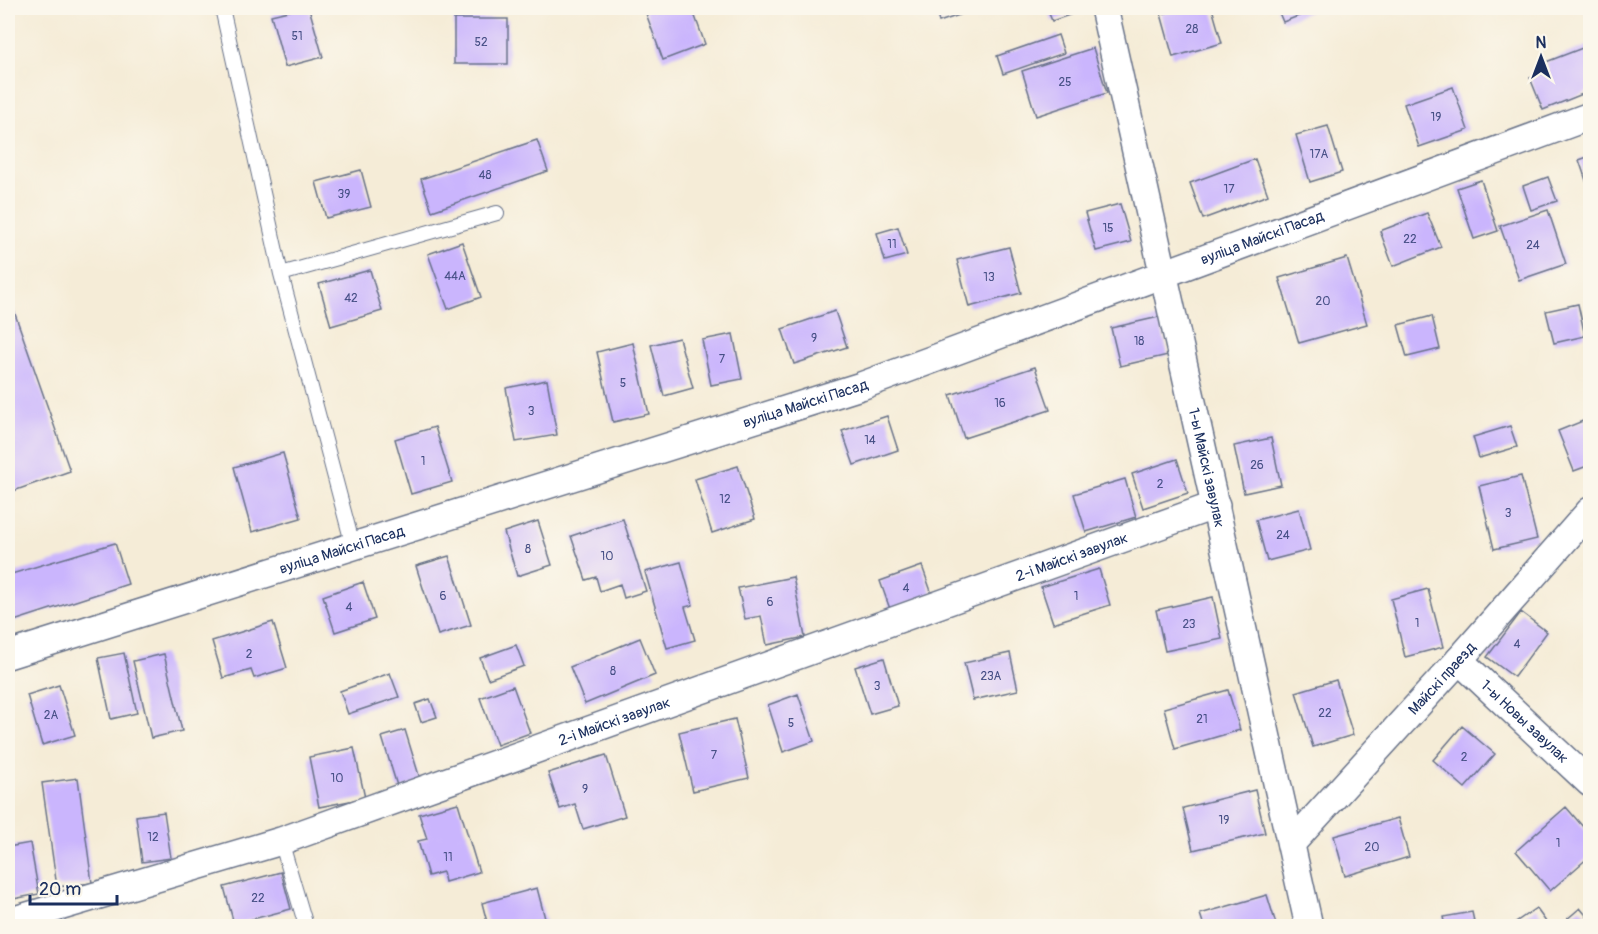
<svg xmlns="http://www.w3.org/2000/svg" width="1598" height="934" font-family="Pangolin,sans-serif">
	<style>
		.building { fill: #cab5fd }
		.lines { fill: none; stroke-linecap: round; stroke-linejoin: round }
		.service-casing { stroke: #677188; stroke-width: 16 }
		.minor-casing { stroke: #677188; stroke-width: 30 }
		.service { stroke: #fff; stroke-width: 14 }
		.minor { stroke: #fff; stroke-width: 27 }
		.labels { text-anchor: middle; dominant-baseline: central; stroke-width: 5; stroke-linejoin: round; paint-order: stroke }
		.number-label { font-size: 12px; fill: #475086 }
		.street-label { font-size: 15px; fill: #1b2f5e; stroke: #fbf7ec }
	</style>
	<rect width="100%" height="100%" fill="#fbf7ec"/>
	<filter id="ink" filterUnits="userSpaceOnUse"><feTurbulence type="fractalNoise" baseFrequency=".0167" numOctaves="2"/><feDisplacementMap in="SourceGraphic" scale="12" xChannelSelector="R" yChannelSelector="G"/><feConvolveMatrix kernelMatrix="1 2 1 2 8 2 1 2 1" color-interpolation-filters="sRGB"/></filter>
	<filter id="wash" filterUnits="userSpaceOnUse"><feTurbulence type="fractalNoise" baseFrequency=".008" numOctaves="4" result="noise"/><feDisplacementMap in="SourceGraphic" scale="24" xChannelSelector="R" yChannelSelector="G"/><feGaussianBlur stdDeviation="1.35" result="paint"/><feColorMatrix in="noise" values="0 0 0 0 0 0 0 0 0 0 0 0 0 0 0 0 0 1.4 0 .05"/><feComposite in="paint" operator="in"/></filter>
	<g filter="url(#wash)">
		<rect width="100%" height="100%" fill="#f5ecd7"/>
		<g id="blocks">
			<path class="building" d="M301,8H309L323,57L285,67L271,15Z
				M644,8H692L705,44L663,60Z
				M935,8H967L968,12L939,22Z
				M1047,8H1089L1052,21Z
				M1185,8H1212L1222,43L1173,57L1161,14Z
				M1277,8H1319L1283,22Z
				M454,19H508V64H454Z
				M1058,35L1064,53L1003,74L997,56Z
				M1590,45V91L1543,110L1530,78L1549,71L1546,62Z
				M1093,48L1107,93L1036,116L1022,71Z
				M1453,87L1468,130L1419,147L1404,104Z
				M1328,126L1342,172L1310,182L1296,135Z
				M537,140L548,171L432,211L421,179Z
				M1590,156V192L1579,160Z
				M1255,159L1268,195L1203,219L1190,183Z
				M361,170L371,207L326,218L316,182Z
				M1548,177L1557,201L1531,210L1523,186Z
				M1481,180L1498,231L1474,239L1457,188Z
				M1120,204L1131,242L1096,251L1085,213Z
				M1548,210L1566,264L1519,280L1500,226Z
				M1427,213L1441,247L1393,266L1380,231Z
				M898,227L907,255L885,261L877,233Z
				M462,242L481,297L448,309L428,254Z
				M1009,247L1021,293L969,307L957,260Z
				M1347,258L1367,324L1299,343L1279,278Z
				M370,270L382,311L331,326L319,284Z
				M8,294L70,471L8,493Z
				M1578,304L1585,336L1554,343L1546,311Z
				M835,311L847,347L794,364L782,329Z
				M1432,316L1440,349L1407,357L1398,325Z
				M1159,317L1168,355L1120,366L1111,328Z
				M733,334L742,379L711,385L702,340Z
				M679,338L693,388L664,396L651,345Z
				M633,343L649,414L613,422L597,352Z
				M1035,367L1050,410L964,438L950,395Z
				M547,380L557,435L516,442L506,388Z
				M887,416L898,450L854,465L842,431Z
				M1590,418V465L1574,471L1558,431Z
				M1510,426L1517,447L1479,458L1473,437Z
				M435,427L452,482L411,494L395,439Z
				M1271,438L1281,485L1244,493L1234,446Z
				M283,453L301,518L252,532L234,467Z
				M1177,459L1188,493L1143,508L1132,474Z
				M738,466L755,519L712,533L695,479Z
				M1521,476L1537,539L1494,549L1479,486Z
				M1125,479L1136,517L1086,532L1074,494Z
				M1299,509L1310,550L1267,561L1256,520Z
				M623,519L646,591L624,598L620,584L600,591L596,577L586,580L571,536Z
				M538,521L552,565L517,576L504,532Z
				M115,543L128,584L8,623V575Z
				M449,556L471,625L438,635L416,566Z
				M681,562L693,605L685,607L695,640L667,648L645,572Z
				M922,566L932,594L890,609L880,581Z
				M1099,569L1110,605L1053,623L1041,587Z
				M793,577L805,637L767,645L761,616L745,619L738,588Z
				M363,582L375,619L335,632L323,596Z
				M1428,589L1443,647L1405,657L1391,599Z
				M1213,597L1222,639L1165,651L1156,610Z
				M1521,612L1547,632L1514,677L1487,657Z
				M273,622L287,668L254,678L251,670L223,678L212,641Z
				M640,638L655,675L585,704L570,667Z
				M516,645L524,666L488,679L480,658Z
				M124,653L137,713L111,719L98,658Z
				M1010,653L1018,690L973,700L964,663Z
				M164,654L182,731L151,738L133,661Z
				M884,658L898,706L870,714L855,667Z
				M390,673L399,697L348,714L340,691Z
				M1336,680L1353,735L1313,747L1296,692Z
				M59,685L75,735L42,745L27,695Z
				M513,686L530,733L497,745L480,698Z
				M1228,690L1240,730L1175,749L1164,708Z
				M798,694L814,741L783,752L768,705Z
				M430,699L437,717L421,722L415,704Z
				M735,719L749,778L693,791L679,732Z
				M1462,726L1495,754L1465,788L1433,760Z
				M405,730L421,782L398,789L382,737Z
				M354,748L365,798L319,807L309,757Z
				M606,755L625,816L583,829L575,804L560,809L548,773Z
				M78,778L92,883L57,887L42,783Z
				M1255,790L1265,833L1193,850L1183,808Z
				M458,803L479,872L445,882L443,872L428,876L418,841L427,839L419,814Z
				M1566,807L1590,835V856L1550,891L1516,851Z
				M164,812L171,858L142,862L136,816Z
				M1398,818L1409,857L1345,876L1334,836Z
				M30,843L39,894L8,900V847Z
				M281,872L291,909L234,924L224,887Z
				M537,888L547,926H488L482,903Z
				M1267,895L1276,924L1268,926H1204L1200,914Z
				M1536,908L1549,926H1510Z
				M1580,908L1590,920V926H1559Z
				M1472,912L1475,926H1445L1443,917Z"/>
		</g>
	</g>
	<g filter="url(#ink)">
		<use href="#blocks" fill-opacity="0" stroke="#677188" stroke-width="1.5"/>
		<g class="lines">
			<defs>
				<path id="service" d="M222,8L281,274L353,546
					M281,274L497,213
					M281,841L306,926"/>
				<g id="minor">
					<path id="s1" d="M1104,8L1309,926"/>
					<path id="s2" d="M8,655L861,386L1590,116"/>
					<path id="s3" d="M1459,660L1590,783"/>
					<path id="s4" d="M1291,844L1459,660L1590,511"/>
					<path id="s5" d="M8,922L281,841L1216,505"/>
				</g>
			</defs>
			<use href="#service" class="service-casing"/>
			<use href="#minor" class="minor-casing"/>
			<use href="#service" class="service"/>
			<use href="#minor" class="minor"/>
		</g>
	</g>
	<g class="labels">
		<g class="number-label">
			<text x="1192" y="29">28</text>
			<text x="297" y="36">51</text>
			<text x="481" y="42">52</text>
			<text x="1065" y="82">25</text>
			<text x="1436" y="117">19</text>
			<text x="1319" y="154">17А</text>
			<text x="485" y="175">48</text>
			<text x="1229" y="189">17</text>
			<text x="344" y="194">39</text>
			<text x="1108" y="228">15</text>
			<text x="1410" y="239">22</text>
			<text x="892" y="244">11</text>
			<text x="1533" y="245">24</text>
			<text x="455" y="276">44А</text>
			<text x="989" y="277">13</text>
			<text x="351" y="298">42</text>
			<text x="1323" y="301">20</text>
			<text x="814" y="338">9</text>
			<text x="1139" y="341">18</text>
			<text x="722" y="359">7</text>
			<text x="623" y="383">5</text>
			<text x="1000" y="403">16</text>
			<text x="531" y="411">3</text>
			<text x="870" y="440">14</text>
			<text x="423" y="461">1</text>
			<text x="1257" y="465">26</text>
			<text x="1160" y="484">2</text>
			<text x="725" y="499">12</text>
			<text x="1508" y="513">3</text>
			<text x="1283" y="535">24</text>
			<text x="528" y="549">8</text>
			<text x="607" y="556">10</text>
			<text x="906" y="588">4</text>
			<text x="443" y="596">6</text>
			<text x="1076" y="596">1</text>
			<text x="770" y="602">6</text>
			<text x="349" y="607">4</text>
			<text x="1417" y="623">1</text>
			<text x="1189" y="624">23</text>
			<text x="1517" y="644">4</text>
			<text x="249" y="654">2</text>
			<text x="613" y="671">8</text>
			<text x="991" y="676">23А</text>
			<text x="877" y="686">3</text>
			<text x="1325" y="713">22</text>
			<text x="51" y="715">2А</text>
			<text x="1202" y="719">21</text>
			<text x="791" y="723">5</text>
			<text x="714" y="755">7</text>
			<text x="1464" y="757">2</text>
			<text x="337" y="778">10</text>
			<text x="585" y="789">9</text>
			<text x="1224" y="820">19</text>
			<text x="153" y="837">12</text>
			<text x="1558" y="843">1</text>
			<text x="1372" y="847">20</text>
			<text x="448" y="857">11</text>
			<text x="258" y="898">22</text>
		</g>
		<g class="street-label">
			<text stroke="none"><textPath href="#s2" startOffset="1322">вуліца Майскі Пасад</textPath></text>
			<text stroke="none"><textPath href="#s2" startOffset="836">вуліца Майскі Пасад</textPath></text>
			<text stroke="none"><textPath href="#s1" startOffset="471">1-ы Майскі завулак</textPath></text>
			<text stroke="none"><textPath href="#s2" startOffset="350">вуліца Майскі Пасад</textPath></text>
			<text stroke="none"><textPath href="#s5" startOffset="1125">2-і Майскі завулак</textPath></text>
			<text stroke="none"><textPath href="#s4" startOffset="224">Майскі праезд</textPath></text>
			<text stroke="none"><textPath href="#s5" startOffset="639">2-і Майскі завулак</textPath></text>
			<text stroke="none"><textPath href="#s3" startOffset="90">1-ы Новы завулак</textPath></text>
		</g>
	</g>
	<rect width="1598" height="934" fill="none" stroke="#fbf7ec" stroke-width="30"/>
	<g transform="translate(1541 57)" stroke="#fbf7ec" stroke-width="4.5" paint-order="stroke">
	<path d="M0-4.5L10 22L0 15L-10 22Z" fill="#1b2f5e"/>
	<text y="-9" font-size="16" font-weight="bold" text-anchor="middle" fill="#1b2f5e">N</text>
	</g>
	<path d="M30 895v9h87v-9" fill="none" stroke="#1b2f5e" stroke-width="3"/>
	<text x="39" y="895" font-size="18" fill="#1b2f5e" stroke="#fbf7ec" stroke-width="4.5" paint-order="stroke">20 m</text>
</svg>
